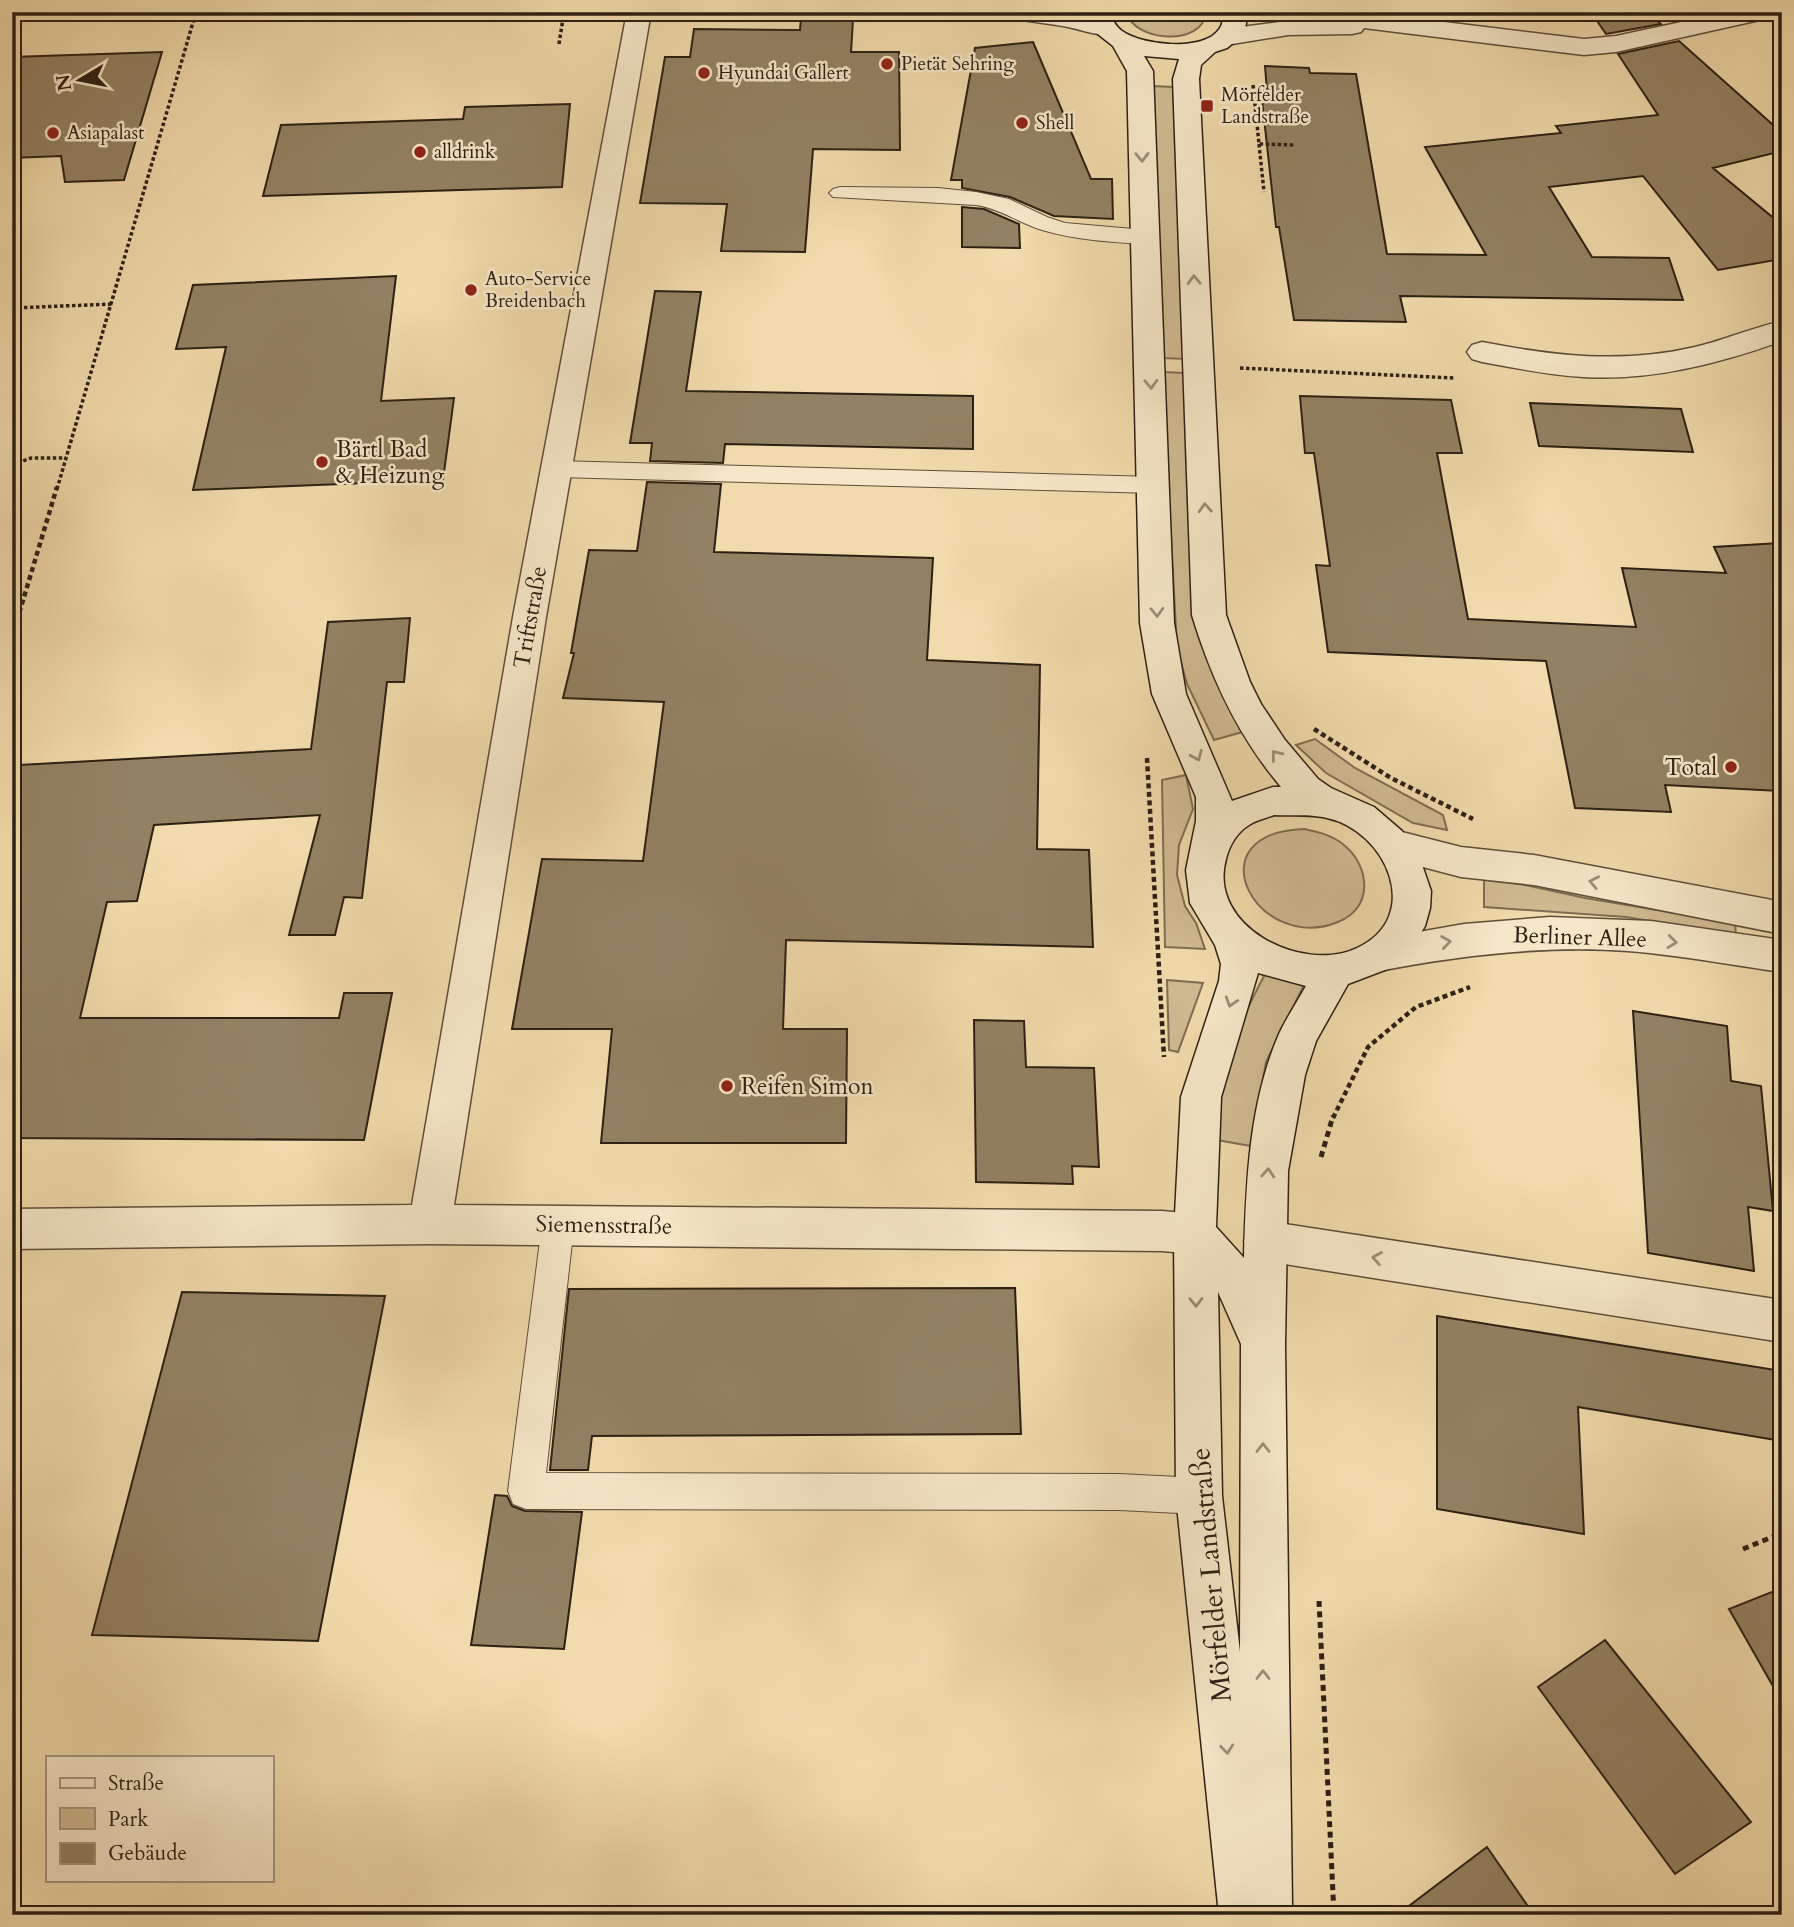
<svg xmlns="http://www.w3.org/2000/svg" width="1794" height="1927" font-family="Cardo,serif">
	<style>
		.green { fill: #d0ba91; stroke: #7e6d52; stroke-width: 2 }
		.building { fill: #938163; stroke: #2d2014; stroke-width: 2 }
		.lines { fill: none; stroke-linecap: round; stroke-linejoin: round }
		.lane-casing { stroke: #5e4e3a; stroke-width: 2 }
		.street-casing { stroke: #5e4e3a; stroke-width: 3 }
		.secondary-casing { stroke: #2d2014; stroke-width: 3 }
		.path-far2 { stroke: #2d2014; stroke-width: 3.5; stroke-dasharray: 3.5 2.5; stroke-linecap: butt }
		.path-far1 { stroke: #2d2014; stroke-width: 4.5; stroke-dasharray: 5 3.5; stroke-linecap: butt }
		.path { stroke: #2d2014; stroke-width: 5; stroke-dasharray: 6 4.5; stroke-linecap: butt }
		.lane { fill: #f6e7c8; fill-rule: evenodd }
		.street { fill: #f6e7c8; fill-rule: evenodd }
		.secondary { fill: #f6e7c8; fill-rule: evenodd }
		.oneway { stroke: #9c8d77 }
		.poi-dot { fill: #8f2418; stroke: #f6e7c8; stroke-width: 2.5 }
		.labels { text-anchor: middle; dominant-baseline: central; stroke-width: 5; stroke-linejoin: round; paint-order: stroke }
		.far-poi-label { font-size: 19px; fill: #2d2014; stroke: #f6e7c8; text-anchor: start }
		.poi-label { font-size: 23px; fill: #2d2014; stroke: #f6e7c8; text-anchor: start }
		.street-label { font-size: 23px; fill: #2d2014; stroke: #f6e7c8 }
		.near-street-label { font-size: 28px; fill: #2d2014; stroke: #f6e7c8 }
	</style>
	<rect width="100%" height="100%" fill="#f1daab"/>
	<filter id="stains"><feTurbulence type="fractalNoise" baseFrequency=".00286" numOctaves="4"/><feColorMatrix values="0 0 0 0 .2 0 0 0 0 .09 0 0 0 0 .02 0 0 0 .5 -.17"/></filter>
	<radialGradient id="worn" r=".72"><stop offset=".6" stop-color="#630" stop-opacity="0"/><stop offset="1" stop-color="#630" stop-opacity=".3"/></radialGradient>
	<path class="green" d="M1126,12H1206V13C1202,47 1134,42 1126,12Z
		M1153,86L1173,87L1186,359L1163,358Z
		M1162,372L1185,373L1198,624L1246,731L1214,740L1187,684L1177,647Z
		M1315,739L1355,768L1443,815L1447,830L1413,823L1326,773L1296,745Z
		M1186,775L1193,809L1179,845L1177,875L1185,906L1196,923L1205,949L1165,947L1162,780Z
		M1304,829C1318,832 1332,835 1344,845C1370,866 1374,908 1338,922C1257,955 1191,833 1304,829Z
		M1484,876L1585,898L1735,923L1736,935L1626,917L1484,907Z
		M1265,974L1304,985L1266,1062L1251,1146L1211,1139L1233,1037Z
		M1167,980L1203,983L1178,1052L1169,1050Z"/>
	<path class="building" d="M1591,12H1648L1661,24L1606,34Z
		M801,18L853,19L851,52H899L900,150L813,149L805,252L721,251L727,204L640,203L665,57H690L694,29L800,30Z
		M1679,41L1782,133V151L1713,168L1782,225V259L1718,270L1643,176L1549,187L1592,257L1669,258L1683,300L1400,296L1406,322L1294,320L1279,227H1276L1261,91H1267L1265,66L1309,68L1310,73L1356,74L1387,254L1486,255L1425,147L1561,133L1556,126L1658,115L1618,54Z
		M1033,42L1091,179H1112L1113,219L1054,216L1010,197L962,188V180H951L975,48Z
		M162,52L124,180L65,182L61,156L12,158V57Z
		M570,104L562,187L263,196L281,125L463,119L465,107Z
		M962,207L984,209L1019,224L1020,248L962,247Z
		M396,276L381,401L454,398L443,480L193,490L226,347L176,349L193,285Z
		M655,291L701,292L686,391L973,396V449L725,444L723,463L650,461L652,443H630Z
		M1300,396L1451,400L1462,453H1437L1468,619L1636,627L1622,568L1726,573L1714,547L1782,543V791L1665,785L1671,812L1575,808L1546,661L1328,652L1316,565L1330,566L1314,453H1305Z
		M1530,403L1681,409L1693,452L1539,446Z
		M647,482L721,484L714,552L933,558L927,660L1040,665L1037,849L1089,850L1093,947L786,940L783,1029H847L846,1143H601L612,1029H512L542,859L643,861L664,702L563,698L574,653H571L589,550L637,551Z
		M410,618L404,682H387L362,898L344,897L335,935H289L320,815L154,825L137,901L107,902L80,1018H339L344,993H392L364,1140L12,1138V793L19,765L311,749L328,622Z
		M1633,1011L1727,1026L1731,1081L1761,1086L1773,1211L1748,1207L1754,1271L1648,1253Z
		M974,1020L1024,1021L1026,1067L1094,1068L1099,1167L1072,1166L1073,1184L976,1182Z
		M1015,1288L1021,1434L592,1436L588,1470H550L569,1289Z
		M182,1292L385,1296L318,1641L92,1635Z
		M1437,1316L1782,1371V1441L1578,1407L1584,1534L1437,1509Z
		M495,1495L507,1496L512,1506L525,1511L582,1512L564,1649L471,1645Z
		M1782,1588V1702L1729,1609Z
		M1605,1640L1751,1822L1675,1874L1538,1687Z
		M1487,1847L1534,1915H1397Z"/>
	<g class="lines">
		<defs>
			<path id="lane" d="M840,187L938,188L976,192L1009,199L1047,217L1065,223L1145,230L1153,232L1156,237L1153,242L1145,244C1110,242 1076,240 1042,230C1019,223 1001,209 976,205L833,197L829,193L833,189Z
				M556,461L1155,477L1164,479L1167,485L1164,491L1155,493L556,477L547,475L544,469L547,463Z
				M558,1210L570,1214L574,1225L546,1473L1119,1474L1199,1478L1212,1483L1217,1496L1212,1509L1199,1514L1119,1510L526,1509L513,1504L508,1491L542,1225L546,1214Z"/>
			<path id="street" d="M627,12H651L546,617L454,1205L1162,1211L1195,1214L1210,1220L1216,1234L1210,1248L1195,1254L1162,1251L430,1244L12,1249V1209L412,1205L513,617Z
				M1003,12H1071L1113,23L1116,28L1113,33C1098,37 1083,30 1068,27C1048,23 1027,22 1006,17Z
				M1311,12H1362L1584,39L1616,36L1728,12H1776L1773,17L1764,19L1616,52L1584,55L1364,28L1361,32L1352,34L1288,35L1226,45L1217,42L1213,37L1217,32L1226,29L1288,21L1326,20L1314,17Z
				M1782,321V341C1718,364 1651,381 1583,377C1549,375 1515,368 1482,362L1472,359L1467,352L1472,345L1482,342C1554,356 1622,364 1695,347C1724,340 1752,328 1782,321Z
				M1394,830L1461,847L1534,855L1782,902V934L1534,885L1461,877L1381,856L1376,845L1381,834Z
				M1550,917L1651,921L1782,940V972C1731,965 1680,955 1628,951C1544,945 1461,955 1379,971L1365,966L1360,955L1365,944L1379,939L1464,924Z
				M1265,1221L1782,1300V1342L1265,1261L1250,1255L1244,1241L1250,1227Z"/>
			<path id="secondary" d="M1086,12H1110C1113,20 1115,26 1122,31C1141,45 1205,53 1220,28C1223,24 1223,17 1224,12H1248L1245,29L1239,38L1227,48L1215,52L1201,65L1199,79L1226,615L1250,682L1261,704L1285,740L1318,779L1331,788L1374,807L1402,831L1419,856L1431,891L1430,908L1425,926L1409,953L1390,968L1348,984L1316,1041L1305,1075L1288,1171L1285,1345L1292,1906L1288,1915H1219L1176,1496L1174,1234L1181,1097L1219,981L1221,964L1215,945L1190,903L1186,870L1196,821V797L1152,694L1140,623L1127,71L1113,46L1094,31ZM1144,56L1179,59L1173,79L1192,615C1211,678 1238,736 1281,787H1273L1232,801L1186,694L1174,623L1153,71ZM1274,815C1291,816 1311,814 1327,818C1387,831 1424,917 1357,948C1303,974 1207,927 1226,859C1229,846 1237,832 1249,825C1256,820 1266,818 1274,815ZM1258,973L1306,986C1297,1002 1287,1017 1279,1034C1249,1103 1246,1183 1244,1258L1216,1227L1221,1097ZM1218,1292L1241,1344L1240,1652L1222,1496Z"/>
		</defs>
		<use href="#lane" class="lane-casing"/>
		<use href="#street" class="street-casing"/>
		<use href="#secondary" class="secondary-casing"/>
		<path class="path-far2" d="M559,44L564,12
			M1253,85L1259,144L1295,145
			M1259,144L1264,192
			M12,308L113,304
			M1240,368L1454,378
			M12,465L31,458H66
			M57,489L196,12"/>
		<path class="path-far1" d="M12,637L57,487
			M1314,729L1391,778L1473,819
			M1147,758L1164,1057
			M1333,1118L1368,1047L1416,1007L1470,987"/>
		<path class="path" d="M1321,1157L1333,1116
			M1743,1549L1782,1533
			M1319,1601L1334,1915"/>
		<use href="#lane" class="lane"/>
		<use href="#street" class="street"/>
		<use href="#secondary" class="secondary"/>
	</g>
	<defs><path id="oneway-chevron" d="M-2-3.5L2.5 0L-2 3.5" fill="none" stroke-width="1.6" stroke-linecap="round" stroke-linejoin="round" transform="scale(1.75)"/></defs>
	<g class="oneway">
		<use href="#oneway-chevron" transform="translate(1142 157) rotate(89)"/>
		<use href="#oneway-chevron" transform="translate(1194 280) rotate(-92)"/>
		<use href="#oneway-chevron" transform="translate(1151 384) rotate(88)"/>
		<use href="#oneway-chevron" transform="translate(1205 508) rotate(-93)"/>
		<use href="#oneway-chevron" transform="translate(1157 612) rotate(88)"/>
		<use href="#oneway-chevron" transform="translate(1276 755) rotate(-129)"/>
		<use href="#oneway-chevron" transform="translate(1197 756) rotate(66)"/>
		<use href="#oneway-chevron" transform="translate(1594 882) rotate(-169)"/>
		<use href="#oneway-chevron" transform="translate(1446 942) rotate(-8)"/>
		<use href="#oneway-chevron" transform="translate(1672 942) rotate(7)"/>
		<use href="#oneway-chevron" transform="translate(1231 1002) rotate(107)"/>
		<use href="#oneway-chevron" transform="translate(1268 1173) rotate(-86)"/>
		<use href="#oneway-chevron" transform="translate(1377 1258) rotate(-170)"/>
		<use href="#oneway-chevron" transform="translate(1196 1302) rotate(89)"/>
		<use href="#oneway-chevron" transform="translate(1263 1448) rotate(-90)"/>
		<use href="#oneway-chevron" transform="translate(1263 1675) rotate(-90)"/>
		<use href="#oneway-chevron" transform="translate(1227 1749) rotate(84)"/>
	</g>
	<g class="poi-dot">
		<circle cx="887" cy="64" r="7"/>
		<circle cx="704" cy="73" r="7"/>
		<rect x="1200" y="99" width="14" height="14" rx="3.5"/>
		<circle cx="1022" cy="123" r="7"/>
		<circle cx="53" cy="133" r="7"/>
		<circle cx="420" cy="152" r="7"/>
		<circle cx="471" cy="290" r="7"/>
		<circle cx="322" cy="462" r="7"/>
		<circle cx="1731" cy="767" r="7"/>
		<circle cx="727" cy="1086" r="7"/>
	</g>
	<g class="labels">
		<g class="far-poi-label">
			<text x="901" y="64">Pietät Sehring</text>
			<text x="718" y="73">Hyundai Gallert</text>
			<text x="1221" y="95">Mörfelder<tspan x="1221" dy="22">Landstraße</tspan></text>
			<text x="1036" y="123">Shell</text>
			<text x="67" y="133">Asiapalast</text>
			<text x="434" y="152">alldrink</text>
			<text x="485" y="279">Auto-Service<tspan x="485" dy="22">Breidenbach</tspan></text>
		</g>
		<g class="poi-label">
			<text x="336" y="449">Bärtl Bad<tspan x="336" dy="26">&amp; Heizung</tspan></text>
			<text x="1717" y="767" text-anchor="end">Total</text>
			<text x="741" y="1086">Reifen Simon</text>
		</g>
		<g class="street-label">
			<text transform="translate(530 617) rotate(-80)">Triftstraße</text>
			<text transform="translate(1580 937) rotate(2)">Berliner Allee</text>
			<text transform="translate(604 1225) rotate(1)">Siemensstraße</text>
		</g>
		<g class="near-street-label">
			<text transform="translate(1211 1575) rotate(-95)">Mörfelder Landstraße</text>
		</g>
	</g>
	<rect width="1794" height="1927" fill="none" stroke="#f1daab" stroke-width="42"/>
	<rect x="14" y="14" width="1766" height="1899" fill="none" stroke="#2d2014" stroke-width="3.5"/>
	<rect x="21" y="21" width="1752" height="1885" fill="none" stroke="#2d2014" stroke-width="2"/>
	<rect x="46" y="1756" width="228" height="126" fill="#f6e7c8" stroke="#a69780" stroke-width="2"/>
	<rect x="60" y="1778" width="35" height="10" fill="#f6e7c8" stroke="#a69780" stroke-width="2"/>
	<text x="108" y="1790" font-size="21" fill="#2d2014">Straße</text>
	<rect x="60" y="1808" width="35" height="21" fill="#d0ba91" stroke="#a69780" stroke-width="2"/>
	<text x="108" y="1826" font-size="21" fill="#2d2014">Park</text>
	<rect x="60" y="1843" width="35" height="21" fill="#938163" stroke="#a69780" stroke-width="2"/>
	<text x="108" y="1860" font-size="21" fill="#2d2014">Gebäude</text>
	<g transform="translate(80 80) rotate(260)" stroke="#f6e7c8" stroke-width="5" paint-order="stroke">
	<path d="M0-5L12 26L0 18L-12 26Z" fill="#2d2014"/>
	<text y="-10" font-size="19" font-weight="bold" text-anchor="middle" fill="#2d2014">N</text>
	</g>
	<rect width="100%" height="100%" filter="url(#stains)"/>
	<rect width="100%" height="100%" fill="url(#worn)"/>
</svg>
